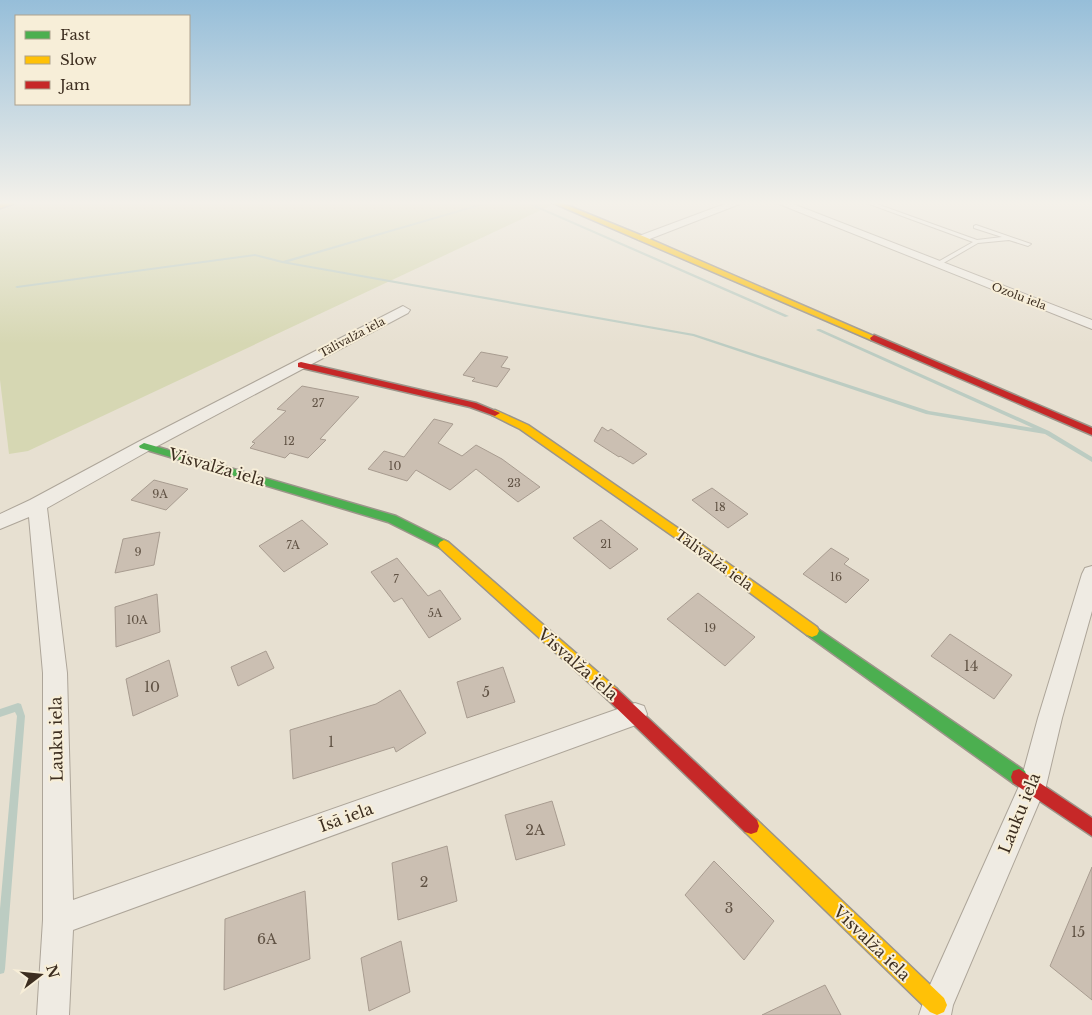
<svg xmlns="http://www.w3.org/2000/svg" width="1092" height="1015" font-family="'Libre Baskerville',serif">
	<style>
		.green { fill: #d6d7b3 }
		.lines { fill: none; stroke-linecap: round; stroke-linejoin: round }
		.stream { fill: #bcccc2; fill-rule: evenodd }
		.building { fill: #cbbfb2; stroke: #a89c90 }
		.lane-casing { stroke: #ada599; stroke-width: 2 }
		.street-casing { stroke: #ada599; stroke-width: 2 }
		.fast-casing { stroke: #9c958a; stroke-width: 3 }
		.slow-casing { stroke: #9c958a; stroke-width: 3 }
		.jam-casing { stroke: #9c958a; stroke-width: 3 }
		.lane { fill: #efebe3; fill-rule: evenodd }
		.street { fill: #efebe3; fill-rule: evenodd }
		.fast { fill: #4caf50; fill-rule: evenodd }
		.slow { fill: #ffc107; fill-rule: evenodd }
		.jam { fill: #c62828; fill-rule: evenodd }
		.labels { text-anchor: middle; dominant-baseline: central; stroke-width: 4; stroke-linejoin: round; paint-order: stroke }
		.far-street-label { font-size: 11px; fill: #3d2e20; stroke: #f7eed8 }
		.number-label { font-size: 11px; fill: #605244 }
		.street-label { font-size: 14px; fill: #3d2e20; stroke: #f7eed8 }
		.near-number-label { font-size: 14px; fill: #605244 }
		.near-street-label { font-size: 16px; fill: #3d2e20; stroke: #f7eed8 }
	</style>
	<rect width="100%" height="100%" fill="#e7e0d1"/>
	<path class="green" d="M16,202H554L556,203L28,451L9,454L0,380V206Z"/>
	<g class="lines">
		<path class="stream" d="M487,202H493L288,262L694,334L929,411L1033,428L816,330L818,329H820L1049,431L1092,457V462L1045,434L926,414L693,336L282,263L255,256L17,288L15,287L17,286L255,254L283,261Z
			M523,202H528L789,316L785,317Z
			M18,703L21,704L25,716L5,969L4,973L0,974V909L17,716L15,712L0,717V709Z"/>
	</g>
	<path class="building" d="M481,352L508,357L501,367L510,369L497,387L472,381L475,378L463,375Z
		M302,386L359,397L320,439L326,440L308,458L290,453L285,458L250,448L255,443L252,442L286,411L277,409Z
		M434,419L453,424L438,443L462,456L476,445L502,459L540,487L518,502L476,469L450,490L416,470L407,481L368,469L384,451L404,457Z
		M602,427L608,431L611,429L647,454L633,464L620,456L619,457L594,441Z
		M154,480L188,489L166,510L131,500Z
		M712,488L748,514L728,528L692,500Z
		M302,520L328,544L284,572L259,546Z
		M601,520L638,549L610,569L573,538Z
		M160,532L154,565L115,573L123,539Z
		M831,548L849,559L844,564L869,580L846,603L803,574Z
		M397,558L428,596L440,590L461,619L429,638L402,598L394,602L371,572Z
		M698,593L755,637L725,666L667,619Z
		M157,594L160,632L116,647L115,607Z
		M950,634L1012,675L994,699L931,656Z
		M266,651L274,668L238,686L231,667Z
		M169,660L178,696L133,716L126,679Z
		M503,667L515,702L467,718L457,682Z
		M400,690L426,733L396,752L394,747L293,779L290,730L376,704Z
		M552,801L565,845L516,860L505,815Z
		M447,846L457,901L398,920L392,863Z
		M714,861L774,921L744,960L685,895Z
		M1092,867V1000L1050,966Z
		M305,891L310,959L224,990L225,919Z
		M401,941L410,992L369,1011L361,958Z
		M825,985L841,1015H762Z"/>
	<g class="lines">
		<defs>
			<path id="lane" d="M864,202H871L977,240L1002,237L974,228V226L976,225L1031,244L1028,246L1009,240L978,243L940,265H936V263L973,242Z"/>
			<path id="street" d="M730,202H745L647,240H639L637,238L639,236Z
				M774,202H788L1092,320V329Z
				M403,306L410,310L408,313L150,450L47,508L67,673L73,900L635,703L644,706L647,714L644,722L73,930L69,1015H37L43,920V673L29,517L0,529V514L30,500L138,442Z
				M1092,566V611L1062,718L1046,786L953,1005L951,1015H919L926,994L1020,784L1038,718L1082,574L1085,568Z"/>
			<path id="fast" d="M144,443L396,516L448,542L450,545L448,548L444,550L388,522L140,448L139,446Z
				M812,625L1025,771L1027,777L1025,783L1019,785L1013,783L807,635L805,631L807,627Z"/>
			<path id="slow" d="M9,202H19L0,208V204Z
				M551,202H559L645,237L878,338L877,340H871Z
				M495,410L528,425L698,542L817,627L819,631L817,635L812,637L807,635L690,548L520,429L492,415L490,413Z
				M444,540L448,542L617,689L619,694L617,699L612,701L607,699L440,548L438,545L440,542Z
				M751,818L757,820L944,998L947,1005L944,1012L937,1015L930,1012L745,832L743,826L745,820Z"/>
			<path id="jam" d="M874,335L1092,428V435L871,340L870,338Z
				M301,362L476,403L500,413L495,416L470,407L298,367V363Z
				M612,687L617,689L757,820L759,826L757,832L751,834L745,832L607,699L605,694L607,689Z
				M1019,769L1092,818V836L1013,783L1011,777L1013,771Z"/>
		</defs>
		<use href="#lane" class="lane-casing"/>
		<use href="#street" class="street-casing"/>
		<use href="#fast" class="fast-casing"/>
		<use href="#slow" class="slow-casing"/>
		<use href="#jam" class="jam-casing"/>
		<use href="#lane" class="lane"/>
		<use href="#street" class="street"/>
		<use href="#fast" class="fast"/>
		<use href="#slow" class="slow"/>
		<use href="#jam" class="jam"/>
	</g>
	<linearGradient id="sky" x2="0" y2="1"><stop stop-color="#96bed9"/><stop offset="0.59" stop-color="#f4f1ea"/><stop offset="1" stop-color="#f4f1ea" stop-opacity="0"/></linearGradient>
	<rect width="1092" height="344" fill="url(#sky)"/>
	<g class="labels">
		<g class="far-street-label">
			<text transform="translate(1019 296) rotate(21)">Ozolu iela</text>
			<text transform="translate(352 337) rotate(-28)">Tālivalža iela</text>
		</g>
		<g class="number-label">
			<text x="318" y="403">27</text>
			<text x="289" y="441">12</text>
			<text x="395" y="466">10</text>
			<text x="514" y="483">23</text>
			<text x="160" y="494">9A</text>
			<text x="720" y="507">18</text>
			<text x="606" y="544">21</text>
			<text x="293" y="545">7A</text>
			<text x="138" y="552">9</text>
			<text x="836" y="577">16</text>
			<text x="396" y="579">7</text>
			<text x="435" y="613">5A</text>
			<text x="137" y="620">10A</text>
			<text x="710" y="628">19</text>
		</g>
		<g class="street-label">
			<text transform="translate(714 560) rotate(36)">Tālivalža iela</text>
		</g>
		<g class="near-number-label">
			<text x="971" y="666">14</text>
			<text x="152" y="687">10</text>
			<text x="486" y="692">5</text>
			<text x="331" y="742">1</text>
			<text x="535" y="830">2A</text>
			<text x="424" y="882">2</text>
			<text x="729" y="908">3</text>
			<text x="1078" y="932">15</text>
			<text x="267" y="939">6A</text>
		</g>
		<g class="near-street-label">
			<text transform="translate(217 467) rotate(16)">Visvalža iela</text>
			<text transform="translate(578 664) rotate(41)">Visvalža iela</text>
			<text transform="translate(56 739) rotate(-91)">Lauku iela</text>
			<text transform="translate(1019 813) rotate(-68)">Lauku iela</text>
			<text transform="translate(346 817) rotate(-20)">Īsā iela</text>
			<text transform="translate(872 943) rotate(44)">Visvalža iela</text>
		</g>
	</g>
	<rect x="15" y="15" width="175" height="90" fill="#f7eed8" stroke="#ada18e"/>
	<rect x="25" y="31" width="25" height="8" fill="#4caf50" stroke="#ada18e"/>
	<text x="60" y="40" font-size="15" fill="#3d2e20">Fast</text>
	<rect x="25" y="56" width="25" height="8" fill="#ffc107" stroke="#ada18e"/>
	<text x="60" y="65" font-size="15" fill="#3d2e20">Slow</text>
	<rect x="25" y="81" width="25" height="8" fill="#c62828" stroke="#ada18e"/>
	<text x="60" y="90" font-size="15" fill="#3d2e20">Jam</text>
	<g transform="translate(40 975) rotate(74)" stroke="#f7eed8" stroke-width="4" paint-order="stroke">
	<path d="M0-4L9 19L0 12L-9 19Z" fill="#3d2e20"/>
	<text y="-8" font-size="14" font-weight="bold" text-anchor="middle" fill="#3d2e20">N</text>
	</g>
</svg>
